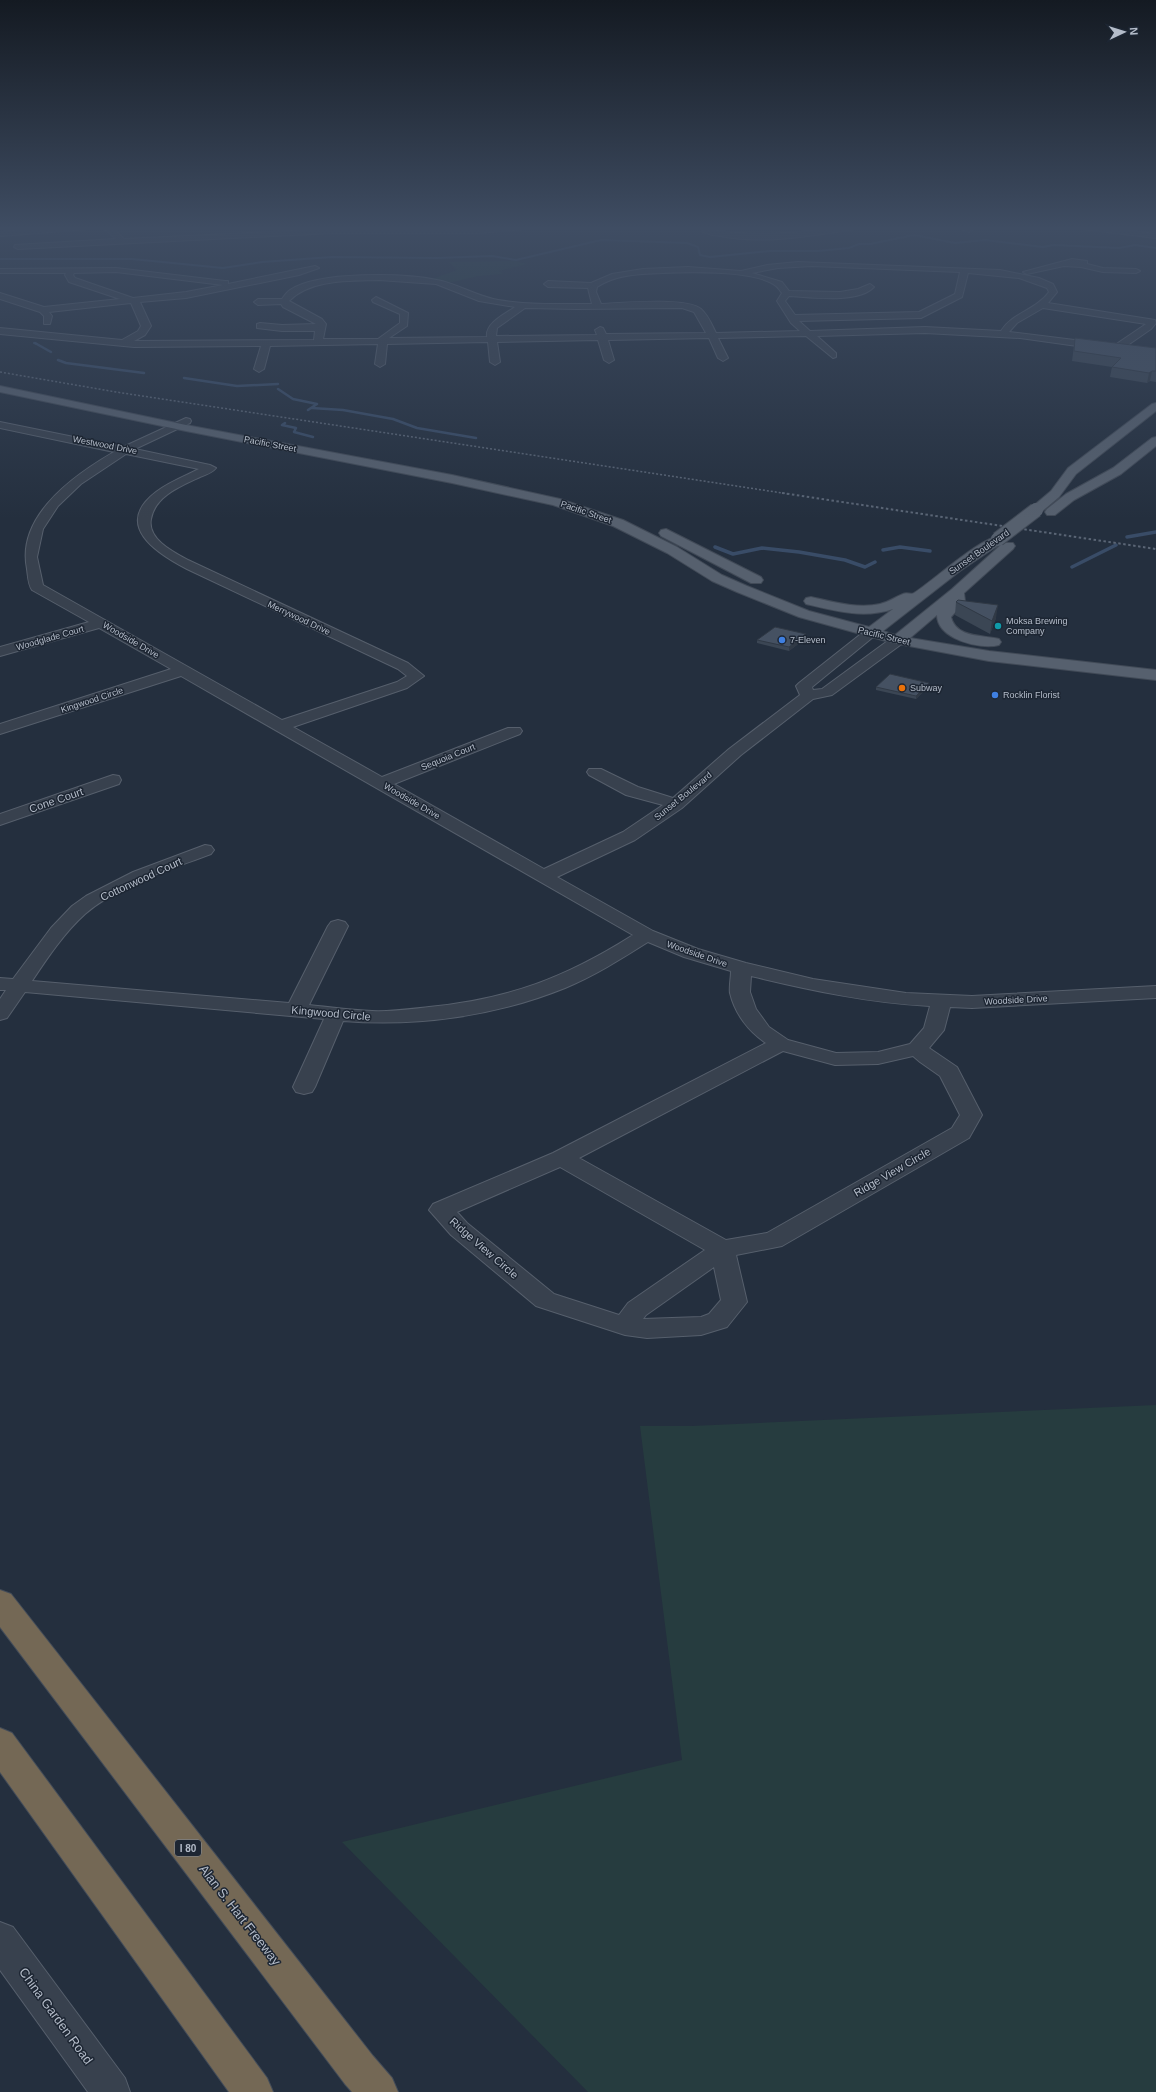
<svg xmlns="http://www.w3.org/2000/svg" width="1156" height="2092" font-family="Helvetica,sans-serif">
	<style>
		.green { fill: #263c3f }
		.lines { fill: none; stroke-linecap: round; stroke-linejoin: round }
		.stream-far2 { stroke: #394c67; stroke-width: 2 }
		.stream-far1 { stroke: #394c67; stroke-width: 2.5 }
		.stream { stroke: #394c67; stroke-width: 3.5 }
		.minor-casing { stroke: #565f6c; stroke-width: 2 }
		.major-casing { stroke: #414a57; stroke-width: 2 }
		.highway-casing { stroke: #434c59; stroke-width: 2 }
		.minor { fill: #38414e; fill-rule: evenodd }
		.major { fill: #56606e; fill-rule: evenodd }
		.highway { fill: #746855; fill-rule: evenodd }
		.rail-far1 { stroke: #5a6575; stroke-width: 1.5; stroke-dasharray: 2 2; stroke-linecap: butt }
		.rail { stroke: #5a6575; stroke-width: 2; stroke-dasharray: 2.5 2.5; stroke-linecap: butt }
		.major-bridge-casing { stroke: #414a57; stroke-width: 16; stroke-linecap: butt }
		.major-bridge { stroke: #56606e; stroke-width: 14 }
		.wall { fill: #3b4654 }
		.shaded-wall { fill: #303945 }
		.building { fill: #455162; stroke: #303945 }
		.culture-dot { fill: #0f9aa8; stroke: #1d2633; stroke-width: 1.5 }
		.shop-dot { fill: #3f7fe0; stroke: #1d2633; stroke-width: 1.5 }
		.food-dot { fill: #e8710a; stroke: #1d2633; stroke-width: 1.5 }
		.labels { text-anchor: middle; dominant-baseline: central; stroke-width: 3; stroke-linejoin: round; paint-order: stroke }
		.far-street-label { font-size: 9px; fill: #b4bcc9; stroke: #1d2633 }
		.far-poi-label { font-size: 9px; fill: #b4bcc9; stroke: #1d2633; text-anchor: start }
		.shield { fill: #1d2633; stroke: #878f9c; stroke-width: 1 }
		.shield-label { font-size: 10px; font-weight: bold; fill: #b4bcc9 }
		.street-label { font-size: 11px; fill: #b4bcc9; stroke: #1d2633 }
		.near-street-label { font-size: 13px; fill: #b4bcc9; stroke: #1d2633 }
	</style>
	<rect width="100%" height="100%" fill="#242f3e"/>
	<path class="green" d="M516,261L527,264L499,271L503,274L478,276L449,283L432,279L457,270L449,262Z
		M1156,1405V2092H588L342,1842L682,1760L640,1426H692Z"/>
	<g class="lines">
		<path class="stream-far2" d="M0,259H132L223,268L262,262L332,257L437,258L492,256L516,260L601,240L687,243L698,247L700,255L710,257L770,251H818L849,248L859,244H870L914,235L955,243L985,240L1043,247L1054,245L1119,248L1135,245L1156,248
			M34,343L37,344"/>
		<path class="stream-far1" d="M35,343L51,352
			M58,360L66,363L144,373
			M184,378L237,386L278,384
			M278,389L293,399L317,404L308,410
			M312,408L343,410L393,419L417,428L476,438
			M285,423L282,425L296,428L294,432L313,437"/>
		<path class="stream" d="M1127,537L1156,532
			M715,547L733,554L762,548L799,552L845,560L865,567L875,562
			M883,550L900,547L930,551
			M1072,567L1116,545"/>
		<defs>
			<path id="minor" d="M72,226H110L124,239L332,229H478L541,226L537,228L478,233H332L18,249L14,247L15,245L116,239L106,230L101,228L0,236V232Z
				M848,226H866L862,228C816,235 767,245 720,236C714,235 707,235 702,231L706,229C754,238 800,233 848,226Z
				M953,226H964L973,230L969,232Z
				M1071,226H1092L1156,234V238L1075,228Z
				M1072,259L1087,261V264L1103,268L1136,269L1140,271L1136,273L1103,272L1081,267L1064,266L1027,274L1023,272Z
				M798,262L1000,270L1039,278L1053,284L1057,292L1048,303L1155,320L1156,323L1151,329L1125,347L1156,351V357L1020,338L925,333L817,336L836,353V357L833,358L806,336L718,338L728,358L723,361L718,358L709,338L608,340L614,360L609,363L604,360L598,340L497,342L500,362L495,365L490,362L488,342L387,344L385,364L380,367L375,364L378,344L270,346L264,369L259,372L254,369L261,346L134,347L0,334V328L122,340L138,331L141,326L131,303L49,312L52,316L50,324H44V316L40,312L0,299V293L44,307L120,299L69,282L65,275L66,273H0V269L116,268L225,281H228V284L315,266L319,268L299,275L186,298L140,302L151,326L145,335L134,341L314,340L315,331H282L257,328V324L260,323L282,325L316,324L283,307L281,304L258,305L254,302L258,299H282C284,296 287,292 290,290C318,271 405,273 437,280C458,284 476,296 498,300C529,305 561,304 592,304L588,288L548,287L544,284L548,281L591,283L612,274L643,269L688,267L741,271L767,265ZM812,266L960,272L955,294L919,312L795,315L785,301L789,296C810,297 858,304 874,287L870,284L858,289L840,292L789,291L782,282L752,273L778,268ZM116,272L223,285L186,292L133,298L75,278L73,275L74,273ZM663,273C689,272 757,270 776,286C778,287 780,291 782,293L777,301L791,323L800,331L716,333C712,325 708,315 701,309C687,297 621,303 601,304L596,292L597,287C616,274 641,274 663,273ZM968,273L1019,278L1047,288L1049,292C1036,310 1012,313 1001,331L925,327L810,331L799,321L921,318L962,297ZM379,280L436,284L479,301L515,307C505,314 485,323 487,337L389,338L407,326L408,313L376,297L372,300L373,302L400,314V323L378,339H323L326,324L322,319L289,301C311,279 349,281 379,280ZM525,308L577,309L682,308L694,312L706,333L606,334L603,328L600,327L595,330L597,335L496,336L497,328ZM1043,308L1146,324L1115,345L1009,332L1017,323Z
				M186,418L190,419L191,421L190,423L135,449L210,465L216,468C212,473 205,475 200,477C181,486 155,496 151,519C147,539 173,552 188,560L408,663L424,676L407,688L293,727L382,777L508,728H520L522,731L520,734L394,784L544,869L623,832L663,805L626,795L589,775L587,772L589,769H601L638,787L673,798L729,749L800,695L796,686L799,683L866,630H876L878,633L812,687L813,690L822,689L893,637H903L905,640L903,643L832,695L813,699L741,755L682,808L635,840L557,877L653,931L698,949L746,963L813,979L906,993L972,996L1156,986V998L972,1008L950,1007L944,1030L929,1048L957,1067L982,1115L969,1138L782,1246L736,1255L747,1302L727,1327L701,1335L647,1338L625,1335L536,1306L451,1235L429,1210L433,1204L553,1153L766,1043C749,1032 735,1014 730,993C729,987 731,978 731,971L684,957L648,942C621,959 594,976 565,988C496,1016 417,1027 343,1021L315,1087L312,1092L304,1094L296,1092L293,1087L324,1019L25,992L7,1018L0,1020V999L6,990H0V978L13,979L51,928L72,906L86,896L133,872L205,845L211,846L214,850L211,854C169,870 120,884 85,914C64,933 48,957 32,981L289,1003L328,926L331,922L338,920L345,922L348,926L309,1005C330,1007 351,1010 372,1011C391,1012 411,1009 429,1007C509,999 565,978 633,935L181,676L0,734V724L171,669L99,628L0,656V647L89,622L32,590C28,584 28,576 27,569C16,516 74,475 114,452L0,428V422L123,447ZM126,454L199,469C185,476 169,482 156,492C113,525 156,553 187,569L398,669L407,676L397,682L282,720L43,585L37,557L43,529L58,506L81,484ZM751,976C809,990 869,1003 930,1006L924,1028L910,1044L878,1052L836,1053L788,1040L769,1027L756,1009L750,992ZM783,1051L835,1065L878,1064L913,1056L920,1062L940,1076L960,1115L952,1128L767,1233L726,1240L579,1158ZM560,1167L705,1250L628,1303L619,1315L554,1294L467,1223L457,1212ZM714,1267L721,1300L709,1314L701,1317L643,1319L646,1315Z
				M113,775L119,776L121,780L119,784L0,825V814Z
				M0,1922L13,1927L125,2078L130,2092H88L0,1970Z"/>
			<path id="major" d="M0,386L186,425L452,475L560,499L623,520L677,547L722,575L747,586L809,611L869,627L893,609C864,619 835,611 806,604L804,601L806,598L811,597C833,602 858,609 880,604C889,602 895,597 903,594C907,592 911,595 914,593C931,583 986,532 1003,536L1005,539L1003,542L960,571L883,631L895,635L952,589L1003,543H1013L1015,546L1013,549L964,593L965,601L951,617C956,638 983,635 999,639L1001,642L999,645C980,650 937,639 937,615L910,638L989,651L1156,670V680L989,661L893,643L799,617L737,592L712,581L667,553L613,526L553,505L452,483L186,431L0,392Z
				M1156,403V411L1076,474L1059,497L1040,513H1032L1030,510L1032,507L1051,491L1068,468L1152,404Z
				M1156,437V446L1121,474L1074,500L1055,515H1047L1045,512L1047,509L1066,494L1113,468L1152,438Z
				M666,529L761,577L763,580L761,583H751L661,536L659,533L661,530Z"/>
			<path id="highway" d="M0,1590L11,1594L373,2056L392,2078L398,2092H352L345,2084L0,1627Z
				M0,1728L12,1733L267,2078L273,2092H229L0,1772Z"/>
		</defs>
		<use href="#minor" class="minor-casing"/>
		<use href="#major" class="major-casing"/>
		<use href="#highway" class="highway-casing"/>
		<use href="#minor" class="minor"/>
		<use href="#major" class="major"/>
		<use href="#highway" class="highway"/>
		<path class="rail-far1" d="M0,372L116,392L789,494"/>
		<path class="rail" d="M782,493L1156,549"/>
		<defs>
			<path id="major-bridge" d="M998,539L1036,510"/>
		</defs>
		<use href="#major-bridge" class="major-bridge-casing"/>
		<use href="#major-bridge" class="major-bridge"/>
	</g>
	<path class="wall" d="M1075,338L1156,348V382L1150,381L1147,383L1110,377L1112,367L1072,361Z
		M956,602L996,618L990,634L955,615Z
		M806,638L789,651L757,643V640Z
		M876,687H928L916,699L876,690Z"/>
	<path class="shaded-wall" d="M1152,371L1150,381L1147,383L1149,373Z
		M998,605L996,618L990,634L992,621Z
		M806,634V638L789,651V647Z
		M929,683L928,687L916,699V696Z"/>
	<path class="building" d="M1075,338L1156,348V371H1152L1149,373L1112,367L1121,358L1074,351Z
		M958,600L998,605L992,621L956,602Z
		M775,627L806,634L789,647L757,640Z
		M890,674L929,683L916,696L876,687Z"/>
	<linearGradient id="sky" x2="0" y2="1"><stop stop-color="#141a22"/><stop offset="0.44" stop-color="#3f4d63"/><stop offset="1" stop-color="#3f4d63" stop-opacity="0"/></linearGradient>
	<rect width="1156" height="519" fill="url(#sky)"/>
	<circle class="culture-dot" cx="998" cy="626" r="4"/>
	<g class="shop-dot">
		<circle cx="782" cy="640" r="4"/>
		<circle cx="995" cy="695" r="4"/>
	</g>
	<circle class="food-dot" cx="902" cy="688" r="4"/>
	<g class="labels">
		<g class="far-street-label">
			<text transform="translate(270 444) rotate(11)">Pacific Street</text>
			<text transform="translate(105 445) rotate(11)">Westwood Drive</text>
			<text transform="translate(586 512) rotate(19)">Pacific Street</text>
			<text transform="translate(979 552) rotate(-35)">Sunset Boulevard</text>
			<text transform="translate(299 618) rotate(25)">Merrywood Drive</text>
			<text transform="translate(884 636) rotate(14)">Pacific Street</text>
			<text transform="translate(50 638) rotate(-16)">Woodglade Court</text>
			<text transform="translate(131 640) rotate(30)">Woodside Drive</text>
			<text transform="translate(92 700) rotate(-18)">Kingwood Circle</text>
			<text transform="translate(448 757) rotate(-22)">Sequoia Court</text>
			<text transform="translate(683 796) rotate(-39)">Sunset Boulevard</text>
			<text transform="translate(412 801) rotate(30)">Woodside Drive</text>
			<text transform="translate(697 954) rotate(19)">Woodside Drive</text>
			<text transform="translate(1016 1000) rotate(-3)">Woodside Drive</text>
		</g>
		<g class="far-poi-label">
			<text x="1006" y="621">Moksa Brewing<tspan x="1006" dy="10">Company</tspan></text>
			<text x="790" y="640">7-Eleven</text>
			<text x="910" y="688">Subway</text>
			<text x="1003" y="695">Rocklin Florist</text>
		</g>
		<rect class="shield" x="175" y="1840" width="26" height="16" rx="3"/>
		<g class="shield-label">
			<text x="188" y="1848">I 80</text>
		</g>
		<g class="street-label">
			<text transform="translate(56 800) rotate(-19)">Cone Court</text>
			<text transform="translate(141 879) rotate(-25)">Cottonwood Court</text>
			<text transform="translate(331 1013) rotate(5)">Kingwood Circle</text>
			<text transform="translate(892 1172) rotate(-30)">Ridge View Circle</text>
			<text transform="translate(484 1248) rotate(41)">Ridge View Circle</text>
		</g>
		<g class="near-street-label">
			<text transform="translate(240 1915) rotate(52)">Alan S. Hart Freeway</text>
			<text transform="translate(56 2016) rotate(54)">China Garden Road</text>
		</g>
	</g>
	<g transform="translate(1124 32) rotate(86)" stroke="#1d2633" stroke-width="3" paint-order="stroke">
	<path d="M0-3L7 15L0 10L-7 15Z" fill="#b4bcc9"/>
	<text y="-6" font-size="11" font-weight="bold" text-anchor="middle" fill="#b4bcc9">N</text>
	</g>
</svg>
